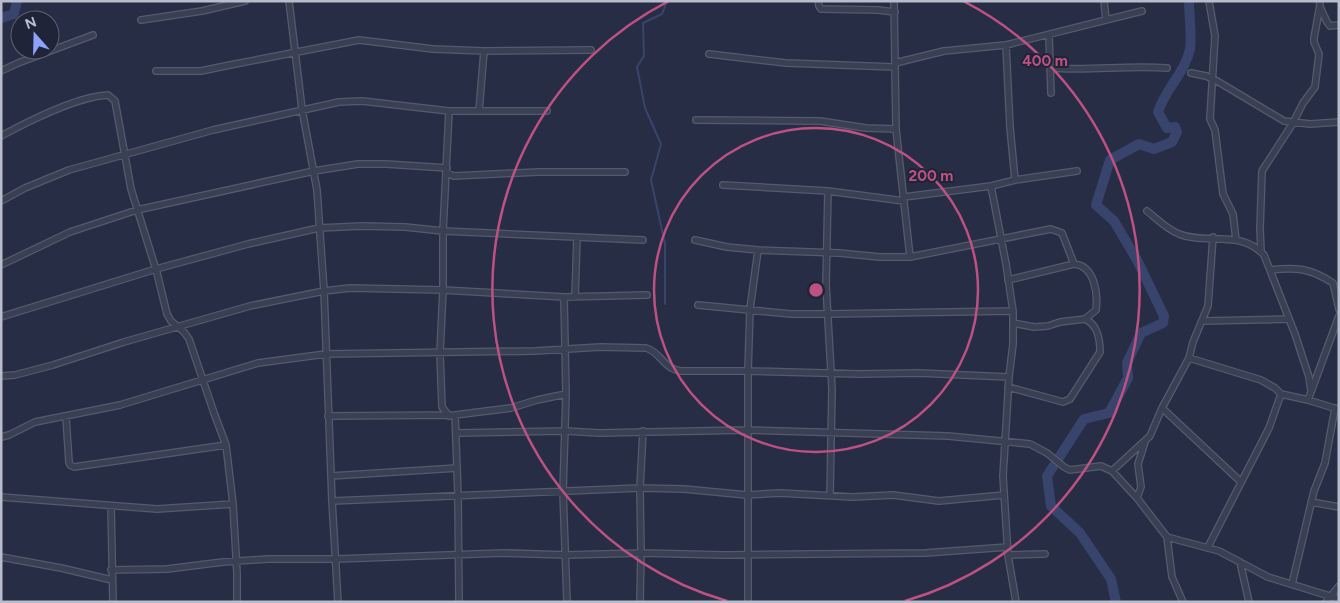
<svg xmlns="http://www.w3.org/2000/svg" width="1340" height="603" font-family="Figtree,sans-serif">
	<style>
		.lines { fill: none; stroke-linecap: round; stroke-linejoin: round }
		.stream { stroke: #38446b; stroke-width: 2 }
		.river { stroke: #38446b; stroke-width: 10 }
		.minor-casing { stroke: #565a6e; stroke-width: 8 }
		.minor { stroke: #3a4053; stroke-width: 5.5 }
		.ring { fill: none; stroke: #be5183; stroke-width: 2.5 }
		.centre { fill: #be5183; stroke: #1f2439; stroke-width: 2.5 }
		.ring-label { font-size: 15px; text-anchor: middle; font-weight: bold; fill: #be5183; stroke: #1f2439; stroke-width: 4; stroke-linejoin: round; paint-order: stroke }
	</style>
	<rect width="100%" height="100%" fill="#262d44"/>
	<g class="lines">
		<path class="stream" d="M665,304V244L651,180L661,144L645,108L637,67L644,56L643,23L662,14L667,1"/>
		<path class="river" d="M1,18L14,14L17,1
			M1116,602L1111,579L1080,533L1051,506L1047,476L1084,419L1109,413L1128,378L1127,363L1141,333L1163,323L1164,316L1137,260L1114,221L1096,205L1110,160L1139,144L1154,149L1172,142L1177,132L1175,127L1167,128L1158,112C1165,89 1185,73 1190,49C1192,37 1189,14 1189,1"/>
		<defs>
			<path id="minor" d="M289,1L302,109L317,190L324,291L332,501L338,602
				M818,1L819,6L821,9L878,10L895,12
				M1104,1L1106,20
				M1209,1L1215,36L1210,119L1215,130L1223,194L1233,214L1236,240
				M1320,7L1327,22L1330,26L1339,25
				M141,20L202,11L245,1
				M1049,35L1051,93
				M1006,45L1010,127L1015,180
				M709,54L786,63L895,67
				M895,63L944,51L1006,45L1142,11
				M1051,68C1090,71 1128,65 1167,68
				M1,71L18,63L93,35
				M156,71H201L230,65L359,40L433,49L484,51L591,50
				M1191,73L1206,76L1217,81L1284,121L1310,124L1339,122
				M479,111L484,51
				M696,120L820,121L866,128L896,129
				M1,136C27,122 79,96 108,95L115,101L131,189L157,273L167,314L171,321L184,332L189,339L214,413L226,445L233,504L237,573V602
				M447,173L454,176L539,172H625
				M723,185L828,191
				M991,186L1006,264L1013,311V344L1009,377L1003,476L1008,555L1016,602
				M904,197L991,186L1015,180L1077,171
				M1,201L25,188L69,170L213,130L339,102L362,101L449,111H547
				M1147,211C1157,219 1168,230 1179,234C1205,245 1241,229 1264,255L1295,334L1309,377L1311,391
				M695,240L727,247L758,250L839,253L880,257H910L896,129L894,1
				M1261,251L1260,229L1262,171L1293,123L1303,103L1315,87L1319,54L1314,42V38L1320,5L1319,1
				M910,257L1051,229L1062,233L1074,264
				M1,265L70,232L137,210L314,171L358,164H386L447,168
				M1270,270C1296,267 1310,268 1333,283L1339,309
				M1008,280L1074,264C1095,266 1098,294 1096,310L1085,319L1060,322L1048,326L1034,327L1013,323
				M575,297L577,237
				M698,305L791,314H828L1013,311
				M1,317L156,269L248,244L319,228L362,226L405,227L443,231L643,240
				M1203,321L1289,319
				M1189,358L1261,380L1275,388L1281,394L1308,400
				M1,376L15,375L53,365L124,342L250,306L324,291L350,288L443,290L564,297L647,295
				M1008,387L1063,402L1070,399L1100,352C1100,339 1098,325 1085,319
				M566,394L563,492L567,602
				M1162,408L1241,482
				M1337,409L1308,400L1339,316
				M455,415L458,495L459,602
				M328,416L455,415L511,408L537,400L566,394L564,297
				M449,416L442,407L440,353L443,290V231L449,111
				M66,417L69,462L70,465L74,467L226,445
				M456,433L566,431L599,433L749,430L948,436L1030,444L1047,453L1064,467L1070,470L1101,466L1112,471L1137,498L1167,537L1219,551L1268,577L1339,599
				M1,437L9,435L35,422L120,405L258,363L326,354L535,351L600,347L646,348C661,352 662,368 681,371H748L860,374L918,373L1009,377
				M1112,471L1150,436L1162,408L1189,358L1193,342L1208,306L1213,237
				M331,476L457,468
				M830,495L832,389L826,285L828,191L904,201
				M1,497L157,509L233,504
				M1137,498L1141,487L1138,464L1145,442
				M332,501L640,488L684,489L747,495L780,493L853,497L893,495L939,501L1004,495
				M1311,502L1339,507
				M111,506L113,602
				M1167,537L1172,577L1183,602
				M1208,547L1269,428L1281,394
				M1008,555L1045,554
				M1,557L61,568L112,580
				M1240,562L1249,602
				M111,570L167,569L223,562L268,559H336L504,553L567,555L641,553L640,488L643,431
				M1292,584L1314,491L1325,463L1335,408
				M640,602L641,553L724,555L925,553L1008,547
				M748,602V371L750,309L758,250
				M1326,602L1339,586"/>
		</defs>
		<use href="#minor" class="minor-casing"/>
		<use href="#minor" class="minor"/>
	</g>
	<g class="ring">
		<circle cx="816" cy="290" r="162"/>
		<path d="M727 601A324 324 0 0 1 669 1M963 1A324 324 0 0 1 905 601"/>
	</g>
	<circle cx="816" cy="290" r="8" class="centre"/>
	<g class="ring-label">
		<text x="1045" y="66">400 m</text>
		<text x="931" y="181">200 m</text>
	</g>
	<rect width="1340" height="603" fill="none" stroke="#b8bccd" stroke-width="5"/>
	<g transform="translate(35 35) rotate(340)"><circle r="24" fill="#1f2439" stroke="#5c6174"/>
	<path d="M0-4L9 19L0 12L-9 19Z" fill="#8da2fd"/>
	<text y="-8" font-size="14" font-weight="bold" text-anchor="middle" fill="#b8bccd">N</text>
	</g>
</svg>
